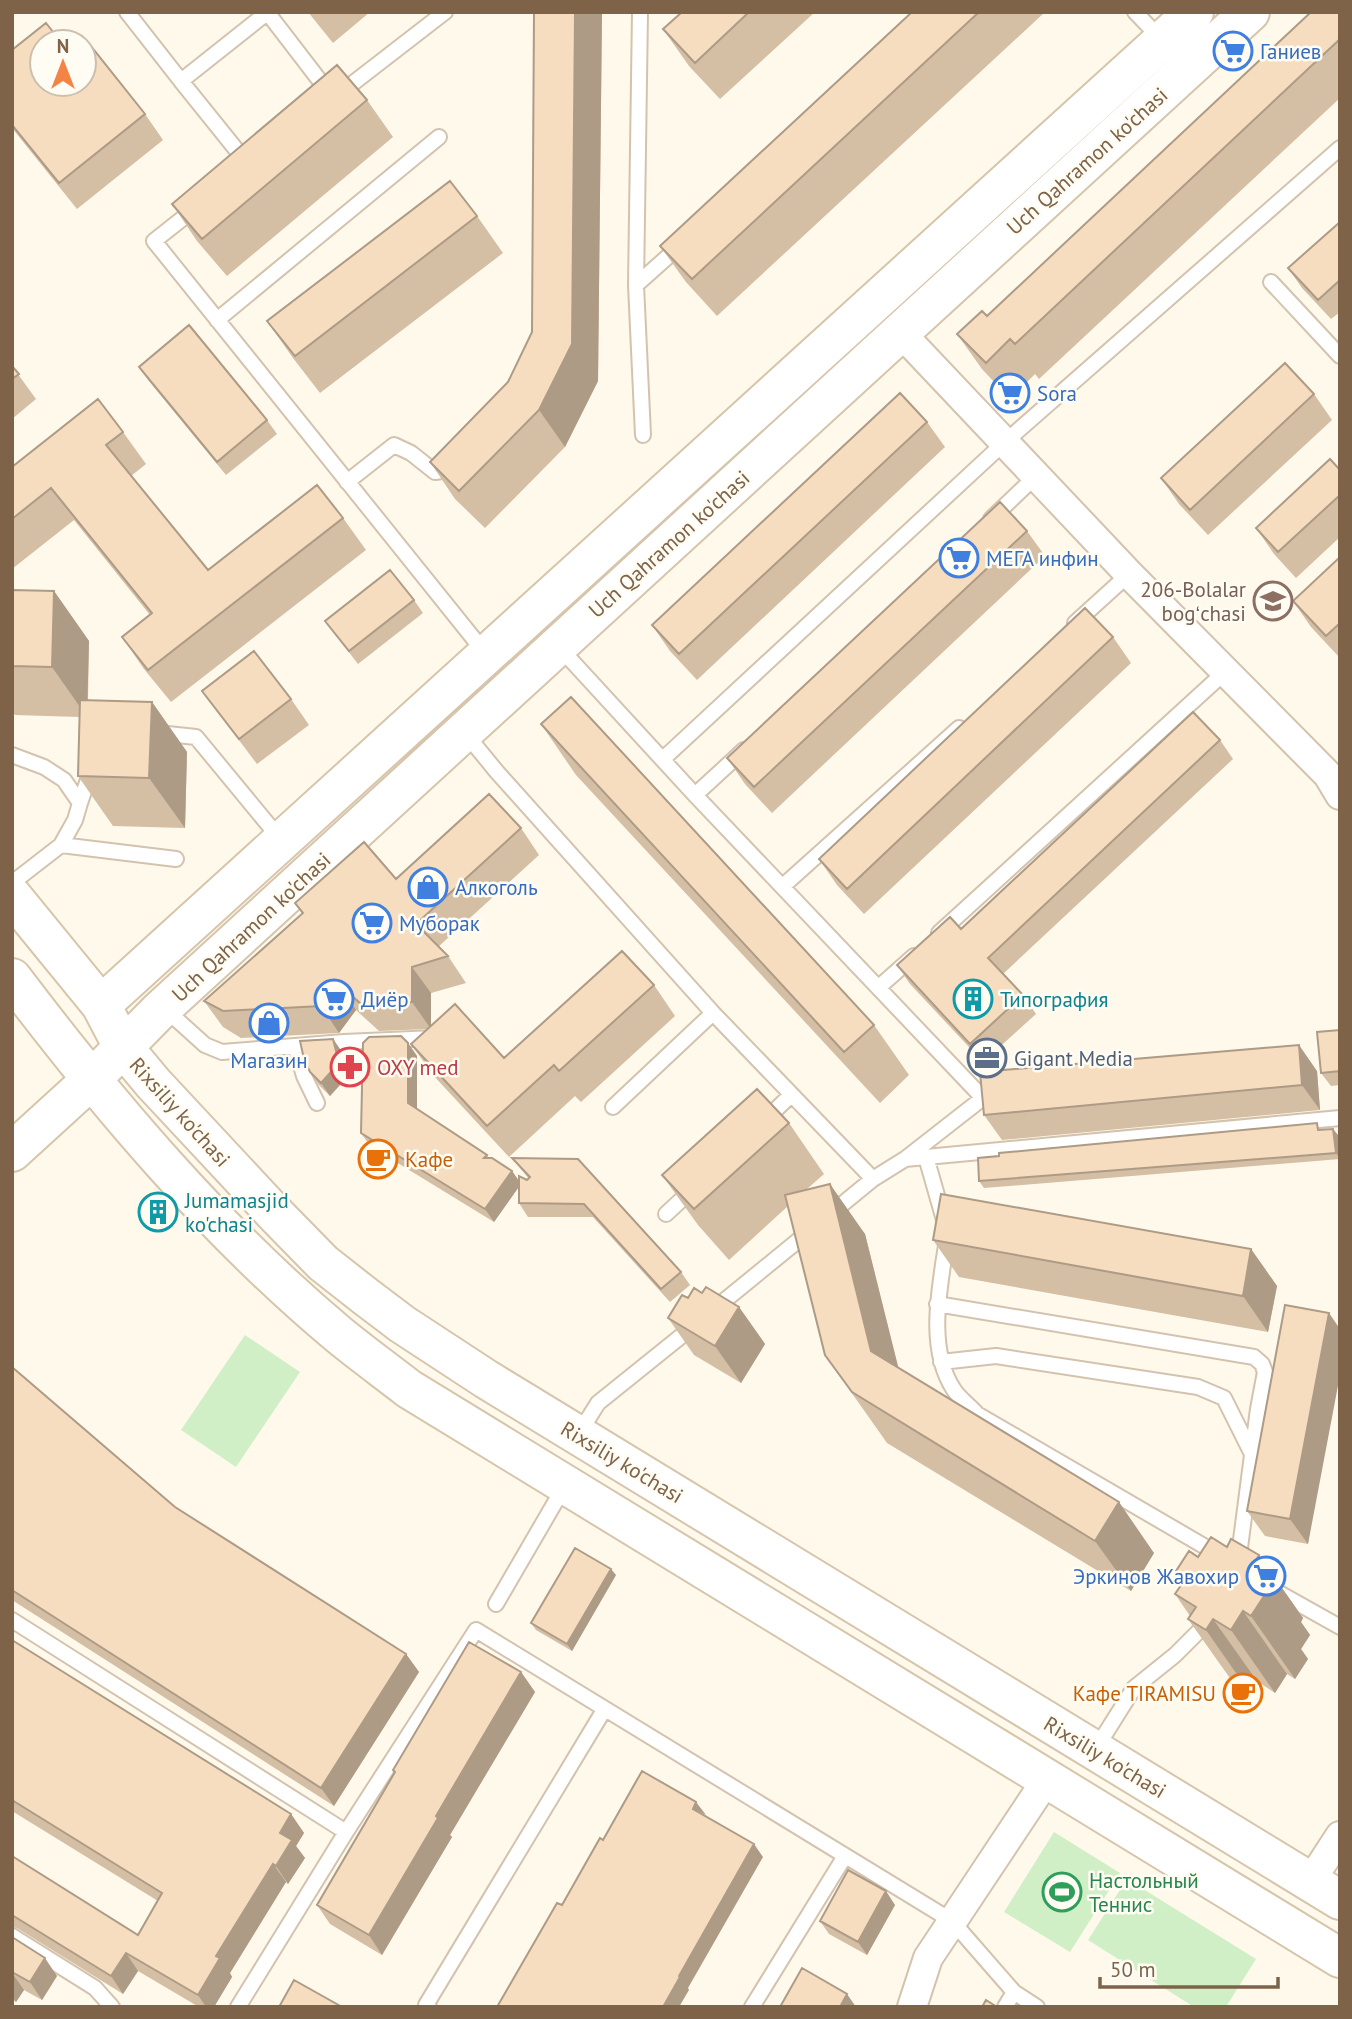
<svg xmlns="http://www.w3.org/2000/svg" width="1352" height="2019" font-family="'PT Sans',sans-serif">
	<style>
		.green { fill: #d1efc6 }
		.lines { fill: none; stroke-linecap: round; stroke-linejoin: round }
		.lane-casing { stroke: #d3c3ae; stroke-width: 18 }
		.street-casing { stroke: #d3c3ae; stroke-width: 32 }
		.secondary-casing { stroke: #d7c5ab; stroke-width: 42 }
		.lane { stroke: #fff; stroke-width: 14 }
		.street { stroke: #fff; stroke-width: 28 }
		.secondary { stroke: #fff; stroke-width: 38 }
		.wall { fill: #d4bea4 }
		.shaded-wall { fill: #ad9b86 }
		.building { fill: #f7ddbf; stroke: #ad9b86; stroke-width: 2 }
		.labels { text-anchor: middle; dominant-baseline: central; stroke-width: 5; stroke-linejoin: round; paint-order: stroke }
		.shop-label { font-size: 21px; fill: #366cbe; stroke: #fffcf3; text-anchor: start }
		.street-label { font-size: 21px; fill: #7e6349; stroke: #fffcf3 }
		.education-label { font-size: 21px; fill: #785e54; stroke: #fffcf3; text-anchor: end }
		.culture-label { font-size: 21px; fill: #0d838f; stroke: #fffcf3; text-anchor: start }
		.service-label { font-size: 21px; fill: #4e5e75; stroke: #fffcf3; text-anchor: start }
		.health-label { font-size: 21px; fill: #be3a42; stroke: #fffcf3; text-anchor: start }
		.food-label { font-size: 21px; fill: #c56008; stroke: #fffcf3; text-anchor: start }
		.leisure-label { font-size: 21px; fill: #27864d; stroke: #fffcf3; text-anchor: start }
	</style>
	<rect width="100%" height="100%" fill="#fef9eb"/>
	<path class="green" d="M245,1335L300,1372L236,1467L181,1430Z
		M1054,1832L1120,1873L1070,1952L1004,1912Z
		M1127,1879L1256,1959L1226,2007H1194L1088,1940Z"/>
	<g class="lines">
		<defs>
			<path id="lane" d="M127,12L181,81
				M267,12L330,94
				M640,12L636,285L643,435
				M1135,12L1161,39
				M339,94L445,12
				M247,163L181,81L268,12
				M197,207L154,241L486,654
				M1271,282L1340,356
				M636,285L682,244
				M217,320L439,137
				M347,482L394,445L411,453L435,472L455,469
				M991,519L1036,476
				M1075,623L1129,574
				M559,647L695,795L983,1098L905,1159
				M158,733L196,737L281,840
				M465,733L497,772L713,1013L873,1179
				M12,755L44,767L64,780L80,803L75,820L61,845L12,883
				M663,759L1005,442L1340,148
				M695,795L744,750
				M80,803L92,768
				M61,845L176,859
				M783,886L959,728
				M939,933L1225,672
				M879,987L914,956
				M164,1008L205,1045L222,1052L344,1042L435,1038
				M295,1046L304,1076L317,1103
				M613,1107L713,1013
				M764,1121L791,1095
				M926,1157L944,1220
				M666,1214L694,1188
				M829,1215L873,1179L905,1159L1340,1118
				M947,1239C940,1286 926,1348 954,1390C960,1399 970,1406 977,1414L1221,1556
				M937,1304L1254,1357L1262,1364L1265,1372L1258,1409L1238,1563
				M713,1310L811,1230
				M941,1362L996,1356L1198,1387L1224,1398L1252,1454
				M578,1435L598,1403L695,1325
				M1274,1590L1340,1627
				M496,1604L564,1487
				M12,1620L346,1832
				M1095,1750L1134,1688L1175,1655L1210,1620
				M12,1936L95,1988L112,2007
				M238,2007L346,1832L476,1630L952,1921L1014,1992
				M429,2007L426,2005L604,1710
				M752,2007L845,1856
				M1005,2007L1014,1992L1037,2007"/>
			<path id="street" d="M900,332L1129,574L1328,775L1340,795
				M1310,1882L1340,1836
				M912,2007L928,1958L1047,1779"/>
			<path id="secondary" d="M12,896L101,1005L123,1047L153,1083L277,1216L323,1263L365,1296L402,1324L486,1379L1340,1900
				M12,978C109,1106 215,1231 338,1334C361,1353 386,1371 409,1389L1340,1958
				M101,1005L1194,12
				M12,1152L92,1079L159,1011L1250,12"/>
		</defs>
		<use href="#lane" class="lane-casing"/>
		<use href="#street" class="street-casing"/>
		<use href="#secondary" class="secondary-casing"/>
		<use href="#lane" class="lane"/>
		<use href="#street" class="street"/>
		<use href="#secondary" class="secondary"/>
	</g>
	<path class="wall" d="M308,12H370L333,43Z
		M534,12H602L598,381L565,447L485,528L455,499L430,462L508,382L532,332Z
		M682,12H815L720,99L689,66L663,29Z
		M912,12H1045L717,316L686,282L660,246Z
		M1340,12V98L1039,379L1035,374L1010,399L982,369L957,334L987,316Z
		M42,42L145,114L163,140L77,209L12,128V50Z
		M367,100L393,137L227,276L197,241L172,204Z
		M477,216L503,253L320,393L293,358L267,321Z
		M1340,222V312L1331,319L1302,288L1288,268Z
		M12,366L36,399L12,419Z
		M139,367L267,420L277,434L226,475L148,380Z
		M1314,394L1332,420L1208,535L1179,504L1161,478Z
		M927,422L945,447L697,680L670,651L652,625Z
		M123,432L146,464L131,476L208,570L343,518L366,550L171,702L144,669L122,637L150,615L74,520L12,569V467Z
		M1340,470V537L1296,578L1274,554L1256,528Z
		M1027,531L1045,556L772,813L745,784L727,758Z
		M1340,557V658L1311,627L1293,601Z
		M12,590L54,591L89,641L88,700L152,702L187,752L185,828L113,826L78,776L80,717L15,715L12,711Z
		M414,600L423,613L358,664L325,621Z
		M1113,637L1131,663L864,914L837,885L819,859Z
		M202,691L291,699L309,725L257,764Z
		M541,724L874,1025L909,1075L880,1103L576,775Z
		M1220,740L1233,759L1003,974L1023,995L1036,1014L983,1062L910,984L897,965L961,929Z
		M521,828L539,855L438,947L448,956L466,983L431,993V1026L504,1058L654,985L675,1016L581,1102L575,1096L509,1157L433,1075L411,1044L428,1029L379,1031L356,1010L339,1033L241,1038L223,1027L204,1001L302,914L295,903L396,879Z
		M1340,1030V1085L1331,1086L1321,1073Z
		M333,1039L342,1052L348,1076L330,1096L319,1085L310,1072Z
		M408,1043L417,1056V1109L487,1155L489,1158L512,1171L519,1181L527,1180L529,1179L512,1158L578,1159L681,1272L690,1285L670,1302L593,1217H528L519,1203V1186L494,1222L370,1146L361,1133Z
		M1317,1071L1320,1110L1002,1140L984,1115Z
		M789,1123L824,1174L807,1189L865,1234L898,1368L1154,1553L1131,1591L887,1443L825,1355L788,1206L729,1260L698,1225L662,1175Z
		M1322,1130L1338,1135L1340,1159L984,1188L979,1181Z
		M933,1240L1251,1249L1277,1286L1268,1332L959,1277Z
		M702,1293L739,1307L765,1344L741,1383L694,1355L668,1318L688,1298Z
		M1340,1329L1308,1544L1265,1536L1247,1511Z
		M12,1367L175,1507L406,1654L419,1672L334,1806L12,1600Z
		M1227,1547L1259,1555L1303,1618L1301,1622L1310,1635L1301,1649L1308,1659L1295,1679L1287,1674L1275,1693L1257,1681L1250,1693L1232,1681L1188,1619L1190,1616L1175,1594L1183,1582L1176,1571Z
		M616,1575L572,1651L536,1630L531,1623Z
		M12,1640L291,1814L304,1833L296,1846L305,1858L288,1884L286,1882L230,1973L232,1977L214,2007H199L138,1971L123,1994L17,1928L12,1927V1856L138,1935L158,1901L12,1811Z
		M521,1672L535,1692L450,1835L452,1837L382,1955L330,1924L317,1905L395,1773L393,1770Z
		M895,1905L867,1955L829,1934L820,1921Z
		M12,1937L57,1976L42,2000L24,1990L16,2002L12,1999Z"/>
	<path class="shaded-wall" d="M575,12H602L598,381L565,447L539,410Z
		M54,591L89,641L87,717L52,667Z
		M152,702L187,752L185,828L149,778Z
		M412,967L431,993V1029L412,1002Z
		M338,983L356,1010L339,1033L321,1006Z
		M333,1039L342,1052L348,1076L330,1096L321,1083Z
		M408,1043L417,1056V1116L408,1103Z
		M1299,1045L1317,1071L1320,1110L1302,1085Z
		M1333,1129L1338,1135L1340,1159L1336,1153Z
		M512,1171L521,1184L494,1222L485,1209Z
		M830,1184L865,1234L907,1402L871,1351Z
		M1251,1249L1277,1286L1268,1332L1243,1296Z
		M739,1307L765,1344L741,1383L715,1346Z
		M1329,1313L1340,1329V1375L1308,1544L1290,1519Z
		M1119,1502L1154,1553L1131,1591L1095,1541Z
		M1259,1555L1303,1618L1301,1622L1310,1635L1301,1649L1308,1659L1295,1679L1251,1616L1253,1565Z
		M611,1569L616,1575L572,1651L567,1644Z
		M1243,1611L1287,1674L1275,1693L1231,1630Z
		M1213,1619L1257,1681L1250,1693L1206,1630Z
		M406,1654L419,1672L334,1806L321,1788Z
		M521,1672L535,1692L450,1835L452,1837L382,1955L369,1935L436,1816Z
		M696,1802L706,1815L693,1809Z
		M291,1814L304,1833L296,1846L305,1858L288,1884L276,1866L280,1833Z
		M754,1844L763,1857L688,1988L689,1990L679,2007H663L679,1976Z
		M273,1864L286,1882L230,1973L232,1977L214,2007H206L198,1995L216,1956Z
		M886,1891L895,1905L867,1955L858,1942Z
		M126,1953L138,1971L123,1994L111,1976Z
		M45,1958L57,1976L42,2000L30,1982Z
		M12,1973L24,1990L16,2002L12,1996Z
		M847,1994L856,2007H840Z"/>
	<path class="building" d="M534,12H575L572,344L539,410L459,491L430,462L508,382L532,332Z
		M682,12H749L695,63L663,29Z
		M912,12H979L692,279L660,246Z
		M1311,12H1340V39L1015,344L1010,339L986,363L957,334L982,311L987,316Z
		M46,23L61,42H42V84H84V50L90,45L145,114L59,183L12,125V50Z
		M337,65L367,100L202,239L172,204Z
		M450,181L477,216L295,356L267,321Z
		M1340,222V280L1318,300L1288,268Z
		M189,325L267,420L217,462L139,367Z
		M1285,363L1314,394L1190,510L1161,478Z
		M12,366L19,374L12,379Z
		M900,393L927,422L679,654L652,625Z
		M98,399L123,432L106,445L208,570L317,485L343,518L148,670L122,637L152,613L51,488L12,519V467Z
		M1330,459L1340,470V495L1278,552L1256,528Z
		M1000,502L1027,531L754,787L727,758Z
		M1340,557V623L1326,636L1293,601Z
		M390,570L414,600L349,651L325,621Z
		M12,590L54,591L52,667L12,666Z
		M1085,608L1113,637L847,889L819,859Z
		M254,651L291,699L239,739L202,691Z
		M571,697L874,1025L844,1052L541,724Z
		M80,700L152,702L149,778L78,776Z
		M1193,712L1220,740L988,958L1023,995L970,1044L897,965L950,917L961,929Z
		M489,794L521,828L416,924L448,956L412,967V1002L361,1004L338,983L321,1006L223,1011L204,1001L303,913L295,903L364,842L396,879Z
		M622,951L654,985L559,1071L554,1065L487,1126L411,1044L455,1004L504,1058Z
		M1340,1030V1071L1321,1073L1317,1032Z
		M401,1036L408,1043V1103L487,1155L484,1158H492L512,1171L485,1209L361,1133L363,1043L369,1037Z
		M333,1039L339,1063L321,1083L310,1072L304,1059L300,1041Z
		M1299,1045L1302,1085L984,1115L980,1072Z
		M757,1089L789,1123L694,1209L662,1175Z
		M1317,1123L1318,1130L1333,1129L1336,1153L979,1181L978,1158L999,1156V1153Z
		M512,1158L578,1159L681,1272L661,1289L584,1204L519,1203V1176L527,1180L530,1177Z
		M830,1184L871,1351L1119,1502L1095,1541L852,1392L825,1355L785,1195Z
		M941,1194L1251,1249L1243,1296L933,1240Z
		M706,1287L739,1307L715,1346L668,1318L682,1295L688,1298L694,1288L702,1293Z
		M1285,1305L1329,1313L1290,1519L1247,1511Z
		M12,1367L175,1507L406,1654L321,1788L12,1590Z
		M1211,1537L1227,1547L1231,1539L1259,1555L1253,1565L1266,1572L1254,1590L1264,1596L1251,1616L1243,1611L1231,1630L1213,1619L1206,1630L1188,1619L1196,1607L1175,1594L1186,1578L1176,1571L1189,1551L1198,1557Z
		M575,1548L611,1569L567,1644L531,1623Z
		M12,1640L291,1814L280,1833L292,1840L276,1866L273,1864L216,1956L220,1958L198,1995L126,1953L111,1976L12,1915V1856L138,1935L162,1893L12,1800Z
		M469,1642L521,1672L436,1816L438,1818L369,1935L317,1905L395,1772L393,1770Z
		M642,1771L696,1802L693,1809L754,1844L679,1976L680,1977L663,2007H497L557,1903L562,1905L600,1838L603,1840Z
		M848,1870L886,1891L858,1942L820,1921Z
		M12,1937L45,1958L30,1982L12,1972Z
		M802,1968L847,1994L840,2007H780Z
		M294,1980L342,2007H279Z
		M986,2000L997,2007H982Z"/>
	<defs>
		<symbol id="supermarket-ring" viewBox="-11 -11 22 22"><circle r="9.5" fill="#fffcf3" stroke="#3f7fe0" stroke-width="1.5"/><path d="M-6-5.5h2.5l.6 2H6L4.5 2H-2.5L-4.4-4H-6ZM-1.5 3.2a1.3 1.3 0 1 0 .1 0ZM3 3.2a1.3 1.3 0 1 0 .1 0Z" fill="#3f7fe0"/></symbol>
		<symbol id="school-ring" viewBox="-11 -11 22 22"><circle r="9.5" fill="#fffcf3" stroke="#8d6e63" stroke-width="1.5"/><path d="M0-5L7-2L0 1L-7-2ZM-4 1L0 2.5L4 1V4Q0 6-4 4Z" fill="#8d6e63"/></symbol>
		<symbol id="shop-ring" viewBox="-11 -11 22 22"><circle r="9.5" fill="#fffcf3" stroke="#3f7fe0" stroke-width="1.5"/><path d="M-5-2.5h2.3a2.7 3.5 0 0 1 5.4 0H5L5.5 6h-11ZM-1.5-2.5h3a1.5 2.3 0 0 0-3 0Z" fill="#3f7fe0"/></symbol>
		<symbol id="building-ring" viewBox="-11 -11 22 22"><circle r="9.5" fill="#fffcf3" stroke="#0f9aa8" stroke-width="1.5"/><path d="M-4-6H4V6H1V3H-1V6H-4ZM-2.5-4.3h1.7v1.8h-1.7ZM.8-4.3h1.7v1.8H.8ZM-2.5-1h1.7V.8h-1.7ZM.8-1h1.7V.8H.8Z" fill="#0f9aa8"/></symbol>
		<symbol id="office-ring" viewBox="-11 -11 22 22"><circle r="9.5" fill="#fffcf3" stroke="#5c6f8a" stroke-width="1.5"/><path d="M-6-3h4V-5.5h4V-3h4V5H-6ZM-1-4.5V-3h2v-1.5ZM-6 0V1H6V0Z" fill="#5c6f8a"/></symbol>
		<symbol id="pharmacy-ring" viewBox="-11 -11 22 22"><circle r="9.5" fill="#fffcf3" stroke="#e0444e" stroke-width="1.5"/><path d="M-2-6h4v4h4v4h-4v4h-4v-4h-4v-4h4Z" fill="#e0444e"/></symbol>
		<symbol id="cafe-ring" viewBox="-11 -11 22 22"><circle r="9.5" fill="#fffcf3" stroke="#e8710a" stroke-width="1.5"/><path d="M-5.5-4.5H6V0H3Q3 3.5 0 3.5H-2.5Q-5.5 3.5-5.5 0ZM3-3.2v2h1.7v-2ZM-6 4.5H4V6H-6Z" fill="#e8710a"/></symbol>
		<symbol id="stadium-ring" viewBox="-11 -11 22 22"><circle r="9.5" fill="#fffcf3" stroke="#2e9e5b" stroke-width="1.5"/><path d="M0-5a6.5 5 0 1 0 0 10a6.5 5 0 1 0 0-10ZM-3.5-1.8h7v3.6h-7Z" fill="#2e9e5b"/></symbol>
	</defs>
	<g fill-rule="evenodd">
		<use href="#supermarket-ring" x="1211" y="29" width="44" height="44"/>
		<use href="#supermarket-ring" x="988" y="371" width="44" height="44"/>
		<use href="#supermarket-ring" x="937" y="536" width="44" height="44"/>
		<use href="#school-ring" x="1251" y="579" width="44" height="44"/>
		<use href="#shop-ring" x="406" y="865" width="44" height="44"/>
		<use href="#supermarket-ring" x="350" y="901" width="44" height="44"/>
		<use href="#supermarket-ring" x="312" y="977" width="44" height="44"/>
		<use href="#building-ring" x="951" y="977" width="44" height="44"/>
		<use href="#shop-ring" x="247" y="1001" width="44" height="44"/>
		<use href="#office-ring" x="965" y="1036" width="44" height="44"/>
		<use href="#pharmacy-ring" x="328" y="1045" width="44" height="44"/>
		<use href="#cafe-ring" x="356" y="1137" width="44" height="44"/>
		<use href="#building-ring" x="136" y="1190" width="44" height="44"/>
		<use href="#supermarket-ring" x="1244" y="1554" width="44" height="44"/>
		<use href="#cafe-ring" x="1221" y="1671" width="44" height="44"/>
		<use href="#stadium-ring" x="1040" y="1870" width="44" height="44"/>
	</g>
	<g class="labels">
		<g class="shop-label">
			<text x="1260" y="51">Ганиев</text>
			<text x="1037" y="393">Sora</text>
			<text x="986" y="558">МЕГА инфин</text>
			<text x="455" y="887">Алкоголь</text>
			<text x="399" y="923">Муборак</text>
			<text x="361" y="999">Диёр</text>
			<text x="269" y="1060" text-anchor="middle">Магазин</text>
			<text x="1239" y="1576" text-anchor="end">Эркинов Жавохир</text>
		</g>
		<g class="street-label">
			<text transform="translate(1087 161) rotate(-42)">Uch Qahramon ko'chasi</text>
			<text transform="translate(669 544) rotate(-42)">Uch Qahramon ko'chasi</text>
			<text transform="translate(251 927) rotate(-43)">Uch Qahramon ko'chasi</text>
			<text transform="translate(180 1112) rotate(48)">Rixsiliy ko'chasi</text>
			<text transform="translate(622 1462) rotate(31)">Rixsiliy ko'chasi</text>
			<text transform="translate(1105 1757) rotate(31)">Rixsiliy ko'chasi</text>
		</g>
		<g class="education-label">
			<text x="1246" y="589">206-Bolalar<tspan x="1246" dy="24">bogʻchasi</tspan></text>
		</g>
		<g class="culture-label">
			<text x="1000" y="999">Типография</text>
			<text x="185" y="1200">Jumamasjid<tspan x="185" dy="24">ko'chasi</tspan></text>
		</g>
		<g class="service-label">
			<text x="1014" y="1058">Gigant Media</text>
		</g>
		<g class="health-label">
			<text x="377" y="1067">OXY med</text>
		</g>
		<g class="food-label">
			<text x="405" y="1159">Кафе</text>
			<text x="1216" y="1693" text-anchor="end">Кафе TIRAMISU</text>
		</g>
		<g class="leisure-label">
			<text x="1089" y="1880">Настольный<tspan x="1089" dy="24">Теннис</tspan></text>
		</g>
	</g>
	<rect width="1352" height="2019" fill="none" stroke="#7e6349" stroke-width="28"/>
	<g transform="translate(63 63)"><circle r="33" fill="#fffcf3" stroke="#cbbfaf" stroke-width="2"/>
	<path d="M0-5L12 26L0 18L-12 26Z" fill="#f38445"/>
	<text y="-10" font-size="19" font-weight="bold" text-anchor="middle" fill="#7e6349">N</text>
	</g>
	<path d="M1100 1977v10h178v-10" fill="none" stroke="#7e6349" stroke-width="3.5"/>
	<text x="1110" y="1977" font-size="21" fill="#7e6349" stroke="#fffcf3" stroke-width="5" paint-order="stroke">50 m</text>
</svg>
